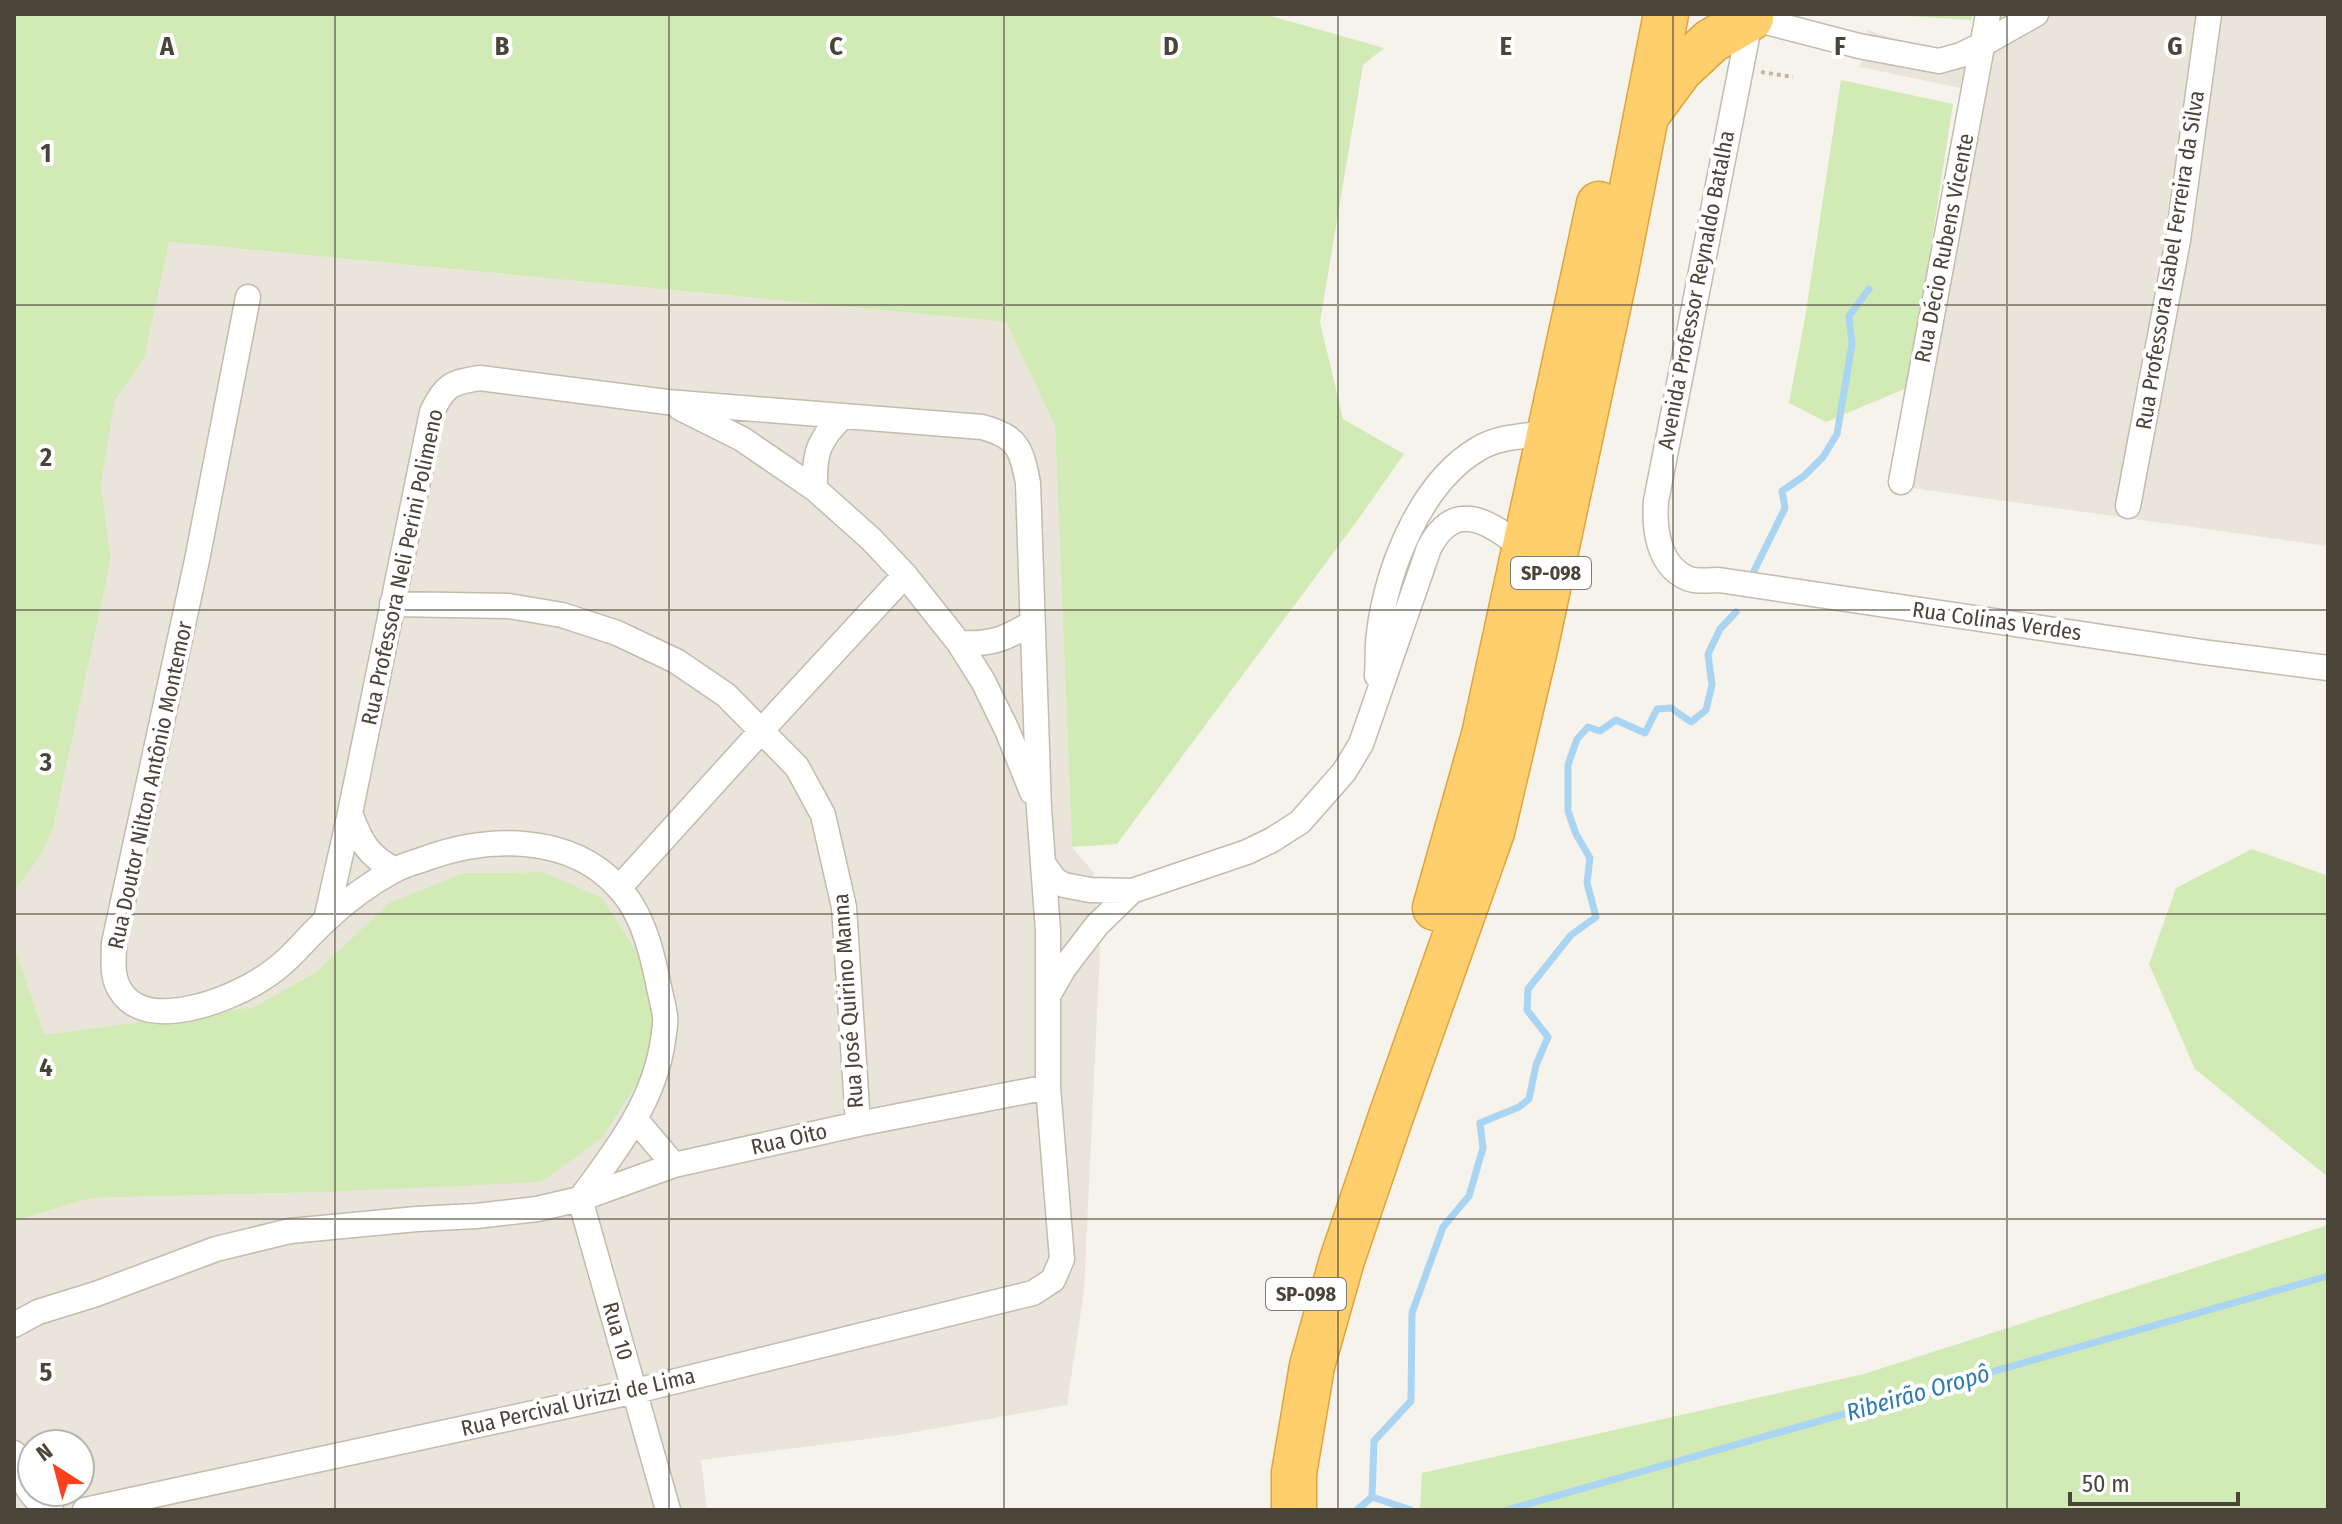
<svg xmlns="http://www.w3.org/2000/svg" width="2342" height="1524" font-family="'Fira Sans Condensed',sans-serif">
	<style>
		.residential { fill: #eae5da; fill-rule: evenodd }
		.green { fill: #d2eab5 }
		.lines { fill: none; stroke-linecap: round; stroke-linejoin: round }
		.stream { stroke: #a9d4f2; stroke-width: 7 }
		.street-casing { stroke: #c2bbae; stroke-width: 27 }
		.highway-casing { stroke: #e0a43c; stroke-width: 47 }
		.path { stroke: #c4b79f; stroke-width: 4; stroke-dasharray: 4 4; stroke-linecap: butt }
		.street { stroke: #fff; stroke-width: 24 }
		.highway { stroke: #ffcf6e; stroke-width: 44 }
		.grid { fill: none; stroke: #4b4439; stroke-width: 2; stroke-opacity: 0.55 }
		.labels { text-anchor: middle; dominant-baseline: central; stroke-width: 8; stroke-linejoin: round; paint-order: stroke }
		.shield { fill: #fff; stroke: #817c74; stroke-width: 2 }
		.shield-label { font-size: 20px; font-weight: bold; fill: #4b4439 }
		.street-label { font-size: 22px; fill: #4b4439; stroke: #fff }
		.water-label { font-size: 24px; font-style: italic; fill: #2e7ab2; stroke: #fff }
		.grid-label { font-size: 26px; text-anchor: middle; font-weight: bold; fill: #4b4439; stroke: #fff; stroke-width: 8; stroke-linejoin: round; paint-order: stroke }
	</style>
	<rect width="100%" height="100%" fill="#f6f3ec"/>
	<path class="residential" d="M1987,14H2328V546L1898,486L1970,90L1860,67L1867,30L1976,64Z
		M168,242L1006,322L1055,426L1072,847L1094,873L1100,951L1084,1291L1067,1405L898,1435L701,1460L707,1510H14V1221L91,1198L324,1192L543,872L465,873L389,903L316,972L254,1007L44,1036L14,945V891L42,854L53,828L111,560L101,484L115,400L144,359ZM32,1444H80V1492H32Z"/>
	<path class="green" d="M14,14H1264L1384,48L1363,65L1320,322L1343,419L1404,454L1357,521L1117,844L1072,847L1055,426L1006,322L169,242L144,359L115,400L101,484L111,560L53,828L42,854L14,891Z
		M1880,14H1973L1971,20Z
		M1841,80L1953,104L1909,387L1826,422L1789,403L1805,318Z
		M2252,849L2328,876V1177L2195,1069L2149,964L2176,888Z
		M543,872L602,898L638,954L659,1015L641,1077L602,1138L541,1182L324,1192L91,1198L14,1221V945L44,1035L254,1007L316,972L389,903L464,873Z
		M2328,1225V1510H1420L1422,1473L1864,1374Z"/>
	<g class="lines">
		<path class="stream" d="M1753,573L1785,508L1782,491L1804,476L1823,457L1837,434L1852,344L1849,316L1869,289
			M1372,1497L1374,1441L1411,1401L1412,1313L1443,1227L1469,1196L1483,1148L1480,1123L1519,1107L1529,1099L1536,1065L1548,1037L1527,1010L1528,989L1571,935L1596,917L1587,883L1590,858L1576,834L1568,811V765L1577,739L1588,727L1600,731L1616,720L1645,733L1657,709L1671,708L1691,722L1706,710L1712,685L1708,654L1720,629L1736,612
			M1357,1510L1372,1497L1411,1510
			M1507,1510L2328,1276"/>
		<defs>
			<path id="street" d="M1751,17L1656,501C1654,529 1658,565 1687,578C1695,582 1710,580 1719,580L2203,652L2328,668
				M1751,18L1859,46L1939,61L1961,55L1981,45L2036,14
				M248,297L197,560L114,943C114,958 111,976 120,990C146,1034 232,999 263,978C288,963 304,940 325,921C345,902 369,884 393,871C403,865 416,862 427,858C489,836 570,834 618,887C644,914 653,957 660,992C662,1000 664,1008 665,1016C666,1023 664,1032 663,1040C655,1100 616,1151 580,1199
				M680,408L742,439L815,489L871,539L905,575L959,643L983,681L1007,730L1032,792
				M1901,482L1988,14
				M815,489C814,455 817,441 842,417
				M2128,506L2178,240L2209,14
				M392,604L509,606L562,615L617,633L676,661L726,695L797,767L823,815L844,907L858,1124
				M959,643C991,645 1005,639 1032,623
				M1377,676C1378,662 1377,647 1379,633C1387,569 1420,483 1478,449C1499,436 1526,436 1550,433
				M350,813C361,842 367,855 395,870
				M1045,866L1055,880L1064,885L1090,890L1132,891L1247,852L1272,840L1300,822L1344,772L1361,744L1429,548C1456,496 1492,524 1525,550
				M619,888L762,730L905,575
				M1049,994L1064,968L1097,925L1132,891
				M635,1119L674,1165
				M580,1199L668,1510
				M14,1325L38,1312L96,1294L216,1249L290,1231L417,1219L476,1216L537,1209L580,1199L674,1165L858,1124L1048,1087
				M14,1453C23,1479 26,1496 51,1510
				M85,1510L636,1391L1033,1293L1053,1280L1062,1259L1048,1087V931L1039,809L1028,483C1021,448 1018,437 982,427L667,402L480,378C451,382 444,386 432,412L350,813L326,920"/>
			<path id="highway" d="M1649,112L1680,70L1711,41L1751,18L1748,14
				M1435,908L1484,735L1599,204
				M1294,1510V1473L1312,1366L1342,1260L1390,1119L1492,832L1535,649L1615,275L1666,14"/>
		</defs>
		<use href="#street" class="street-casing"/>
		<use href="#highway" class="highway-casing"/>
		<path class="path" d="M1761,72L1793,77"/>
		<use href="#street" class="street"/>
		<use href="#highway" class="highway"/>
	</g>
	<path class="grid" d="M335,14V1510M669,14V1510M1004,14V1510M1338,14V1510M1673,14V1510M2007,14V1510M14,305H2328M14,610H2328M14,914H2328M14,1219H2328"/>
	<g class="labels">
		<g class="shield">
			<rect x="1511" y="557" width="80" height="32" rx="6"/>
			<rect x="1266" y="1278" width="80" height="32" rx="6"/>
		</g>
		<g class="shield-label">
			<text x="1551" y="573">SP-098</text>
			<text x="1306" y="1294">SP-098</text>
		</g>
		<g class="street-label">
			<text transform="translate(1944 248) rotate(-79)">Rua Décio Rubens Vicente</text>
			<text transform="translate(2170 260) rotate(-81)">Rua Professora Isabel Ferreira da Silva</text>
			<text transform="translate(1696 290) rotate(-79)">Avenida Professor Reynaldo Batalha</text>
			<text transform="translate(402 567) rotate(-78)">Rua Professora Neli Perini Polimeno</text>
			<text transform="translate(1997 621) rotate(8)">Rua Colinas Verdes</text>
			<text transform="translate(150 785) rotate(-78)">Rua Doutor Nilton Antônio Montemor</text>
			<text transform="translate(848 1001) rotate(-94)">Rua José Quirino Manna</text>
			<text transform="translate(789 1139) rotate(-13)">Rua Oito</text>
			<text transform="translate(618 1331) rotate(74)">Rua 10</text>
			<text transform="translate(578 1402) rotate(-13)">Rua Percival Urizzi de Lima</text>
		</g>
		<g class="water-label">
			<text transform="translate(1918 1393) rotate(-16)">Ribeirão Oropô</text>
		</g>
	</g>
	<g class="grid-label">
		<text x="167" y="55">A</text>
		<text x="502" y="55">B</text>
		<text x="836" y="55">C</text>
		<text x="1171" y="55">D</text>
		<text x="1506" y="55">E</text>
		<text x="1840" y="55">F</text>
		<text x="2175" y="55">G</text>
		<text x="46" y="162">1</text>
		<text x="46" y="466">2</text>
		<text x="46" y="771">3</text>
		<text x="46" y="1076">4</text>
		<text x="46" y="1381">5</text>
	</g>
	<rect width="2342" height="1524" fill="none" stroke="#4b4439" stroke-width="32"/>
	<g transform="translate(56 1468) rotate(324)"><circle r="38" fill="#ffffff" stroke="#b7b4b0" stroke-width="2"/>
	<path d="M0-6L14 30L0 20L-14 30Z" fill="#fc3f1d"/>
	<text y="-12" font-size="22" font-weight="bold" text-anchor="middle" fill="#4b4439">N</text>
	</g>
	<path d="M2070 1492v12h168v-12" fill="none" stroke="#4b4439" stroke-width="4"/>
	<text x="2082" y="1492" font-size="24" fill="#4b4439" stroke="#ffffff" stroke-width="6" paint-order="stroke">50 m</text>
</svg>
